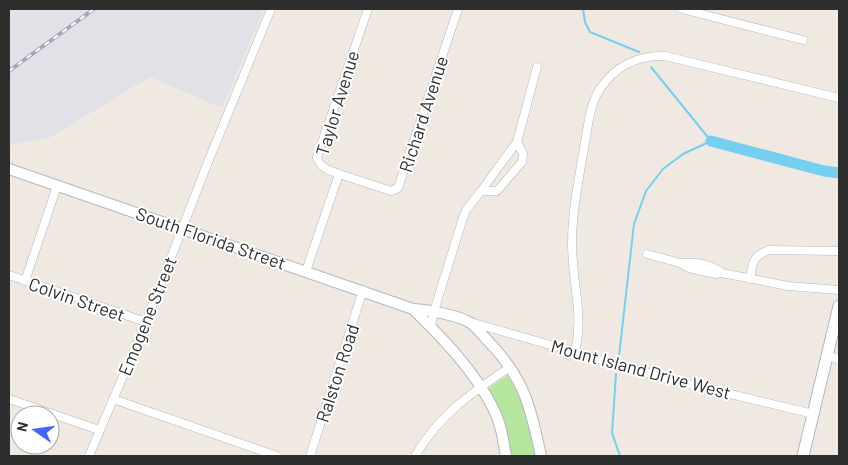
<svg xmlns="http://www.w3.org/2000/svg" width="848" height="465" font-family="Barlow,sans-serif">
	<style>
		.industrial { fill: #e3e1e8 }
		.green { fill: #b6e59e }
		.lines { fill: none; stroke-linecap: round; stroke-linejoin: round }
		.stream { stroke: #75cff0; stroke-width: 2 }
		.river { stroke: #75cff0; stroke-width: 11 }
		.minor-casing { stroke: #b4b7c1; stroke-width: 9 }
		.tertiary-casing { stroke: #b4b7c1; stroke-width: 12 }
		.secondary-casing { stroke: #b4b7c1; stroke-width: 13 }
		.minor { stroke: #fff; stroke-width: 8 }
		.tertiary { stroke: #fff; stroke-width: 10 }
		.secondary { stroke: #fff; stroke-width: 11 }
		.rail-casing { stroke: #a3a6b8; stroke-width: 4 }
		.rail { stroke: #fff; stroke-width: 2; stroke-dasharray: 5.5; stroke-linecap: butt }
		.labels { text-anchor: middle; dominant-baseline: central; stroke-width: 4; stroke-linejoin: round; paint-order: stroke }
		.street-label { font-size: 18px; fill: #2e2e2e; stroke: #fff }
	</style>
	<rect width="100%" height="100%" fill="#efe9e1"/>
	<path class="industrial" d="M9,9H264L222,108L150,77L49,138L9,145Z"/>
	<path class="green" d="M506,376L512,377L525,405L538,456H509L488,392L490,387Z"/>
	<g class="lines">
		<path class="stream" d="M583,9L585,22L590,32L639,52
			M619,356L634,224L646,191L663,169L683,154L711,141L651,67
			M616,374L612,433L620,456"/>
		<path class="river" d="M711,141L824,171L839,173"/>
		<defs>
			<path id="minor" d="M682,9L803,40
				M339,174L391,191L398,188L458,9
				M481,191L517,142
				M647,254L680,263L689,268L715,274L722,273L788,286L839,290
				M680,263C694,261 711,264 722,273
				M306,271L339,174C329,170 320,168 317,157L368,9
				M9,275L146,322
				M750,279C753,263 751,257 769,250L839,251
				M25,281L57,186
				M470,322L672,380L813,414
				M431,326L434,311L462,221L466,210L481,191H497L522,162L523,154L517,142L537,67
				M575,352C583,318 575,295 573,262C569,224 578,185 584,148C588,128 589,106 600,89C615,66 638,55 665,56L839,98
				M827,356L839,359
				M9,399L99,430
				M113,399L277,456
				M89,456L146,322L208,162L271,9
				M310,456L363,290
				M415,456C439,415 471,393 510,367"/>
			<path id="tertiary" d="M9,169L413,309C428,310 457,315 469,322C476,326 482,335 488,341C525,379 530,406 541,456
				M413,309C443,339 474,370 493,408C501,423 503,440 506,456"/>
			<path id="secondary" d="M803,456L839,306"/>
		</defs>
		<use href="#minor" class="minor-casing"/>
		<use href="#tertiary" class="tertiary-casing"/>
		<use href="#secondary" class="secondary-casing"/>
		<use href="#minor" class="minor"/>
		<use href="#tertiary" class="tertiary"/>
		<use href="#secondary" class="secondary"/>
		<defs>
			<path id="rail" d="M9,71L94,9"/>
		</defs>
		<use href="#rail" class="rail-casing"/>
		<use href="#rail" class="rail"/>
	</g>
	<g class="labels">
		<g class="street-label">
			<text transform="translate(337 103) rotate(-73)">Taylor Avenue</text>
			<text transform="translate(423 114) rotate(-72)">Richard Avenue</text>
			<text transform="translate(211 238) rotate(19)">South Florida Street</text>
			<text transform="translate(77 299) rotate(19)">Colvin Street</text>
			<text transform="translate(147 316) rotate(-68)">Emogene Street</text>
			<text transform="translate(641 369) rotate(15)">Mount Island Drive West</text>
			<text transform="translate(337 373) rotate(-72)">Ralston Road</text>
		</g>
	</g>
	<rect width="848" height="465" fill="none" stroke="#2e2e2e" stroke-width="20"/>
	<g transform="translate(35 430) rotate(284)"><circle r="24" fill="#ffffff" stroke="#ababab"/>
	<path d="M0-4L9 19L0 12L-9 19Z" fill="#4264fb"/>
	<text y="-8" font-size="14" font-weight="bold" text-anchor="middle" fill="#2e2e2e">N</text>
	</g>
</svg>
